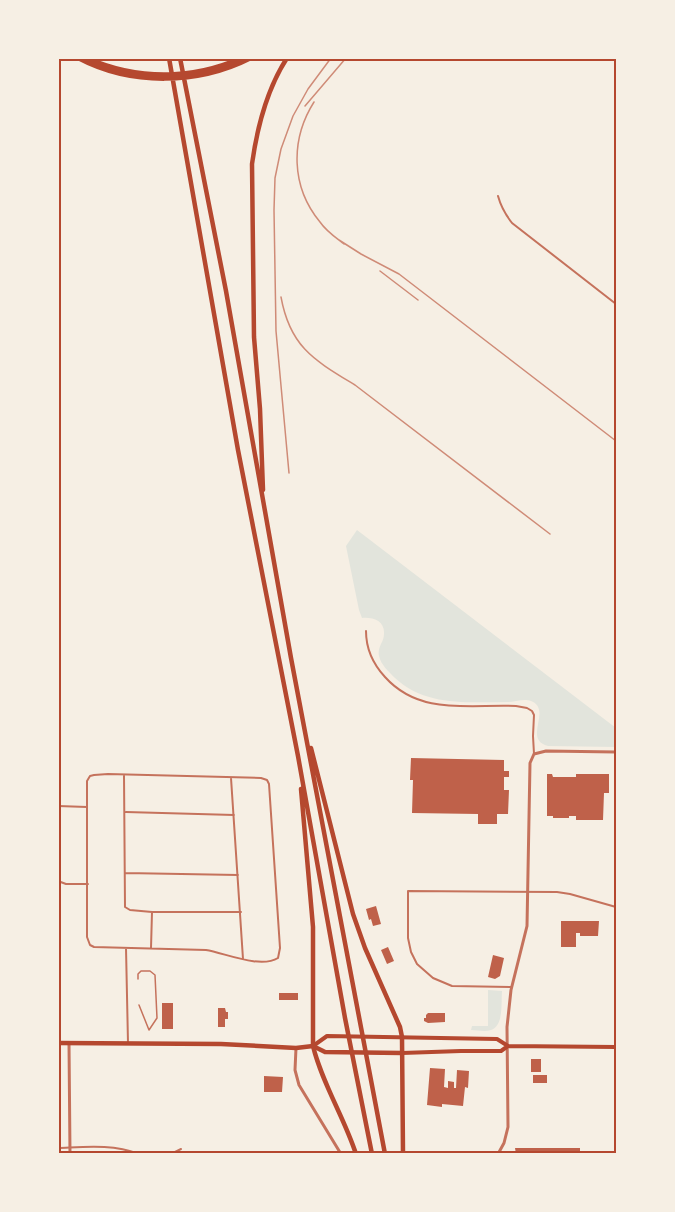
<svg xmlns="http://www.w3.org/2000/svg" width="675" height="1212" font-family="'PT Sans',sans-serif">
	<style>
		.green { fill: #e2e4dc }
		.building { fill: #bf614a }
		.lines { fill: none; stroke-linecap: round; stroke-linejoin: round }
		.service { stroke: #c5725c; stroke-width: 1.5 }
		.minor { stroke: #c5725c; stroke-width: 2 }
		.tertiary { stroke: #c5725c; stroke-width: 3 }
		.secondary { stroke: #b5482f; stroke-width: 4 }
		.primary { stroke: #b5482f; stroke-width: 4.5 }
		.motorway { stroke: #b5482f; stroke-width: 4.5 }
		.rail { stroke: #cf8b77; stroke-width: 1.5 }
		.neatline { fill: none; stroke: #b5482f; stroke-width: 2 }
	</style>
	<rect width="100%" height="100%" fill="#f6efe4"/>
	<path class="green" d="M357,530L616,728V747L548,746C522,739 553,710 531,701C524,698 515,702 508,702C469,702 426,707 395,678C389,672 381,665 379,656C377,647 384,642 384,634C385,621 373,617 362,618L359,610L346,546Z
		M488,990L502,991C501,1002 504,1026 491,1030C485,1032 477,1030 471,1030L472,1026H488Z"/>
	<path class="building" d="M411,758L504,760V771H509V777H504V790H509L508,814H497V824H478V814L412,813L413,780H410Z
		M547,774H552L553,777H576V774H609V793H604L603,820H576V816H569V818H553V816H547Z
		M376,906L381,924L373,926L371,919L369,920L366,909Z
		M561,921H599L598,936H580V933H576V947H561Z
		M388,947L394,961L387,964L381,950Z
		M493,955L504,958L500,976L495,979L488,977Z
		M279,993H298V1000H279Z
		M162,1003H173V1029H162Z
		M218,1008H225L226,1012H228V1019H225V1027H218Z
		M428,1013H445V1022L428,1023L424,1021V1018H426V1015Z
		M531,1059H541V1072H531Z
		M430,1068L445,1069L444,1087L448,1088V1081L454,1082V1088H456L457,1070L469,1071L468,1088L465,1087L463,1106L442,1104V1107L427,1105Z
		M533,1075H547V1083H533Z
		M264,1076L283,1077L282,1092H264Z
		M515,1148H580V1154H516Z"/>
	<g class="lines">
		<path class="service" d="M138,979V974L141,971H150L155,975L157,1018L149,1030L139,1005"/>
		<path class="minor" d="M498,196C501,207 505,214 512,223L616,304
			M366,631C366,649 373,664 385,677C420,716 469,704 516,706L527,708L532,711L534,715L533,736L534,754
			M108,774L261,778L267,780L269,784L280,948L278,958C260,969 225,953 206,950L94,947L90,945L87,937V781L90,776L94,775Z
			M124,775L125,907L130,910L152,912H241
			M231,778L243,959
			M58,806L87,807
			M126,812L234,815
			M125,873L238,875
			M58,881L66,884H88
			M126,948L128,1043
			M151,948L152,912
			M512,987L452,986L433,978L417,964L411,952L408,938V891L557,892L570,894L616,907
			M58,1148C86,1147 112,1144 139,1154
			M171,1154L181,1149"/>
		<path class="tertiary" d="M69,1043L70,1154
			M296,1048L295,1070L299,1085L341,1154
			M498,1154L504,1143L508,1127L507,1027L511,990L527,926L530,763L534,754L546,751L616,752"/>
		<path class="secondary" d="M313,1046L327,1036L497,1039L508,1046L616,1047
			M402,1053L461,1051H501L508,1046"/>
		<path class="primary" d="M58,1043L221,1044L296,1048L313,1046L325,1052L402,1053"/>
		<path class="motorway" d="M78,58C131,86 198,85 251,58
			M87,58C137,80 191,80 241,58
			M169,58L238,450L298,756L345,1018L372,1154
			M180,58L226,291L291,658L385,1154
			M263,490L260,409L254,337L252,164C257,128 267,89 287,58
			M311,748L353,914L365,948L400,1027L402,1037L403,1154
			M301,789L313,927V1046C322,1083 344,1117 356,1154"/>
		<path class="rail" d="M314,102C290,140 291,187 320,222C326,231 335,237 344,244
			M305,106L346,58
			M339,240L361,254L399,274L616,441
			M380,271L418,300
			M281,297C290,347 314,360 355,385L550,534
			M289,473L276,331L274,210L275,178L281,149L293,116L308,89L331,58"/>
	</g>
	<rect width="675" height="1212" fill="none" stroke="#f6efe4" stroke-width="120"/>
	<rect x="60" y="60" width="555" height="1092" class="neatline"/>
</svg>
